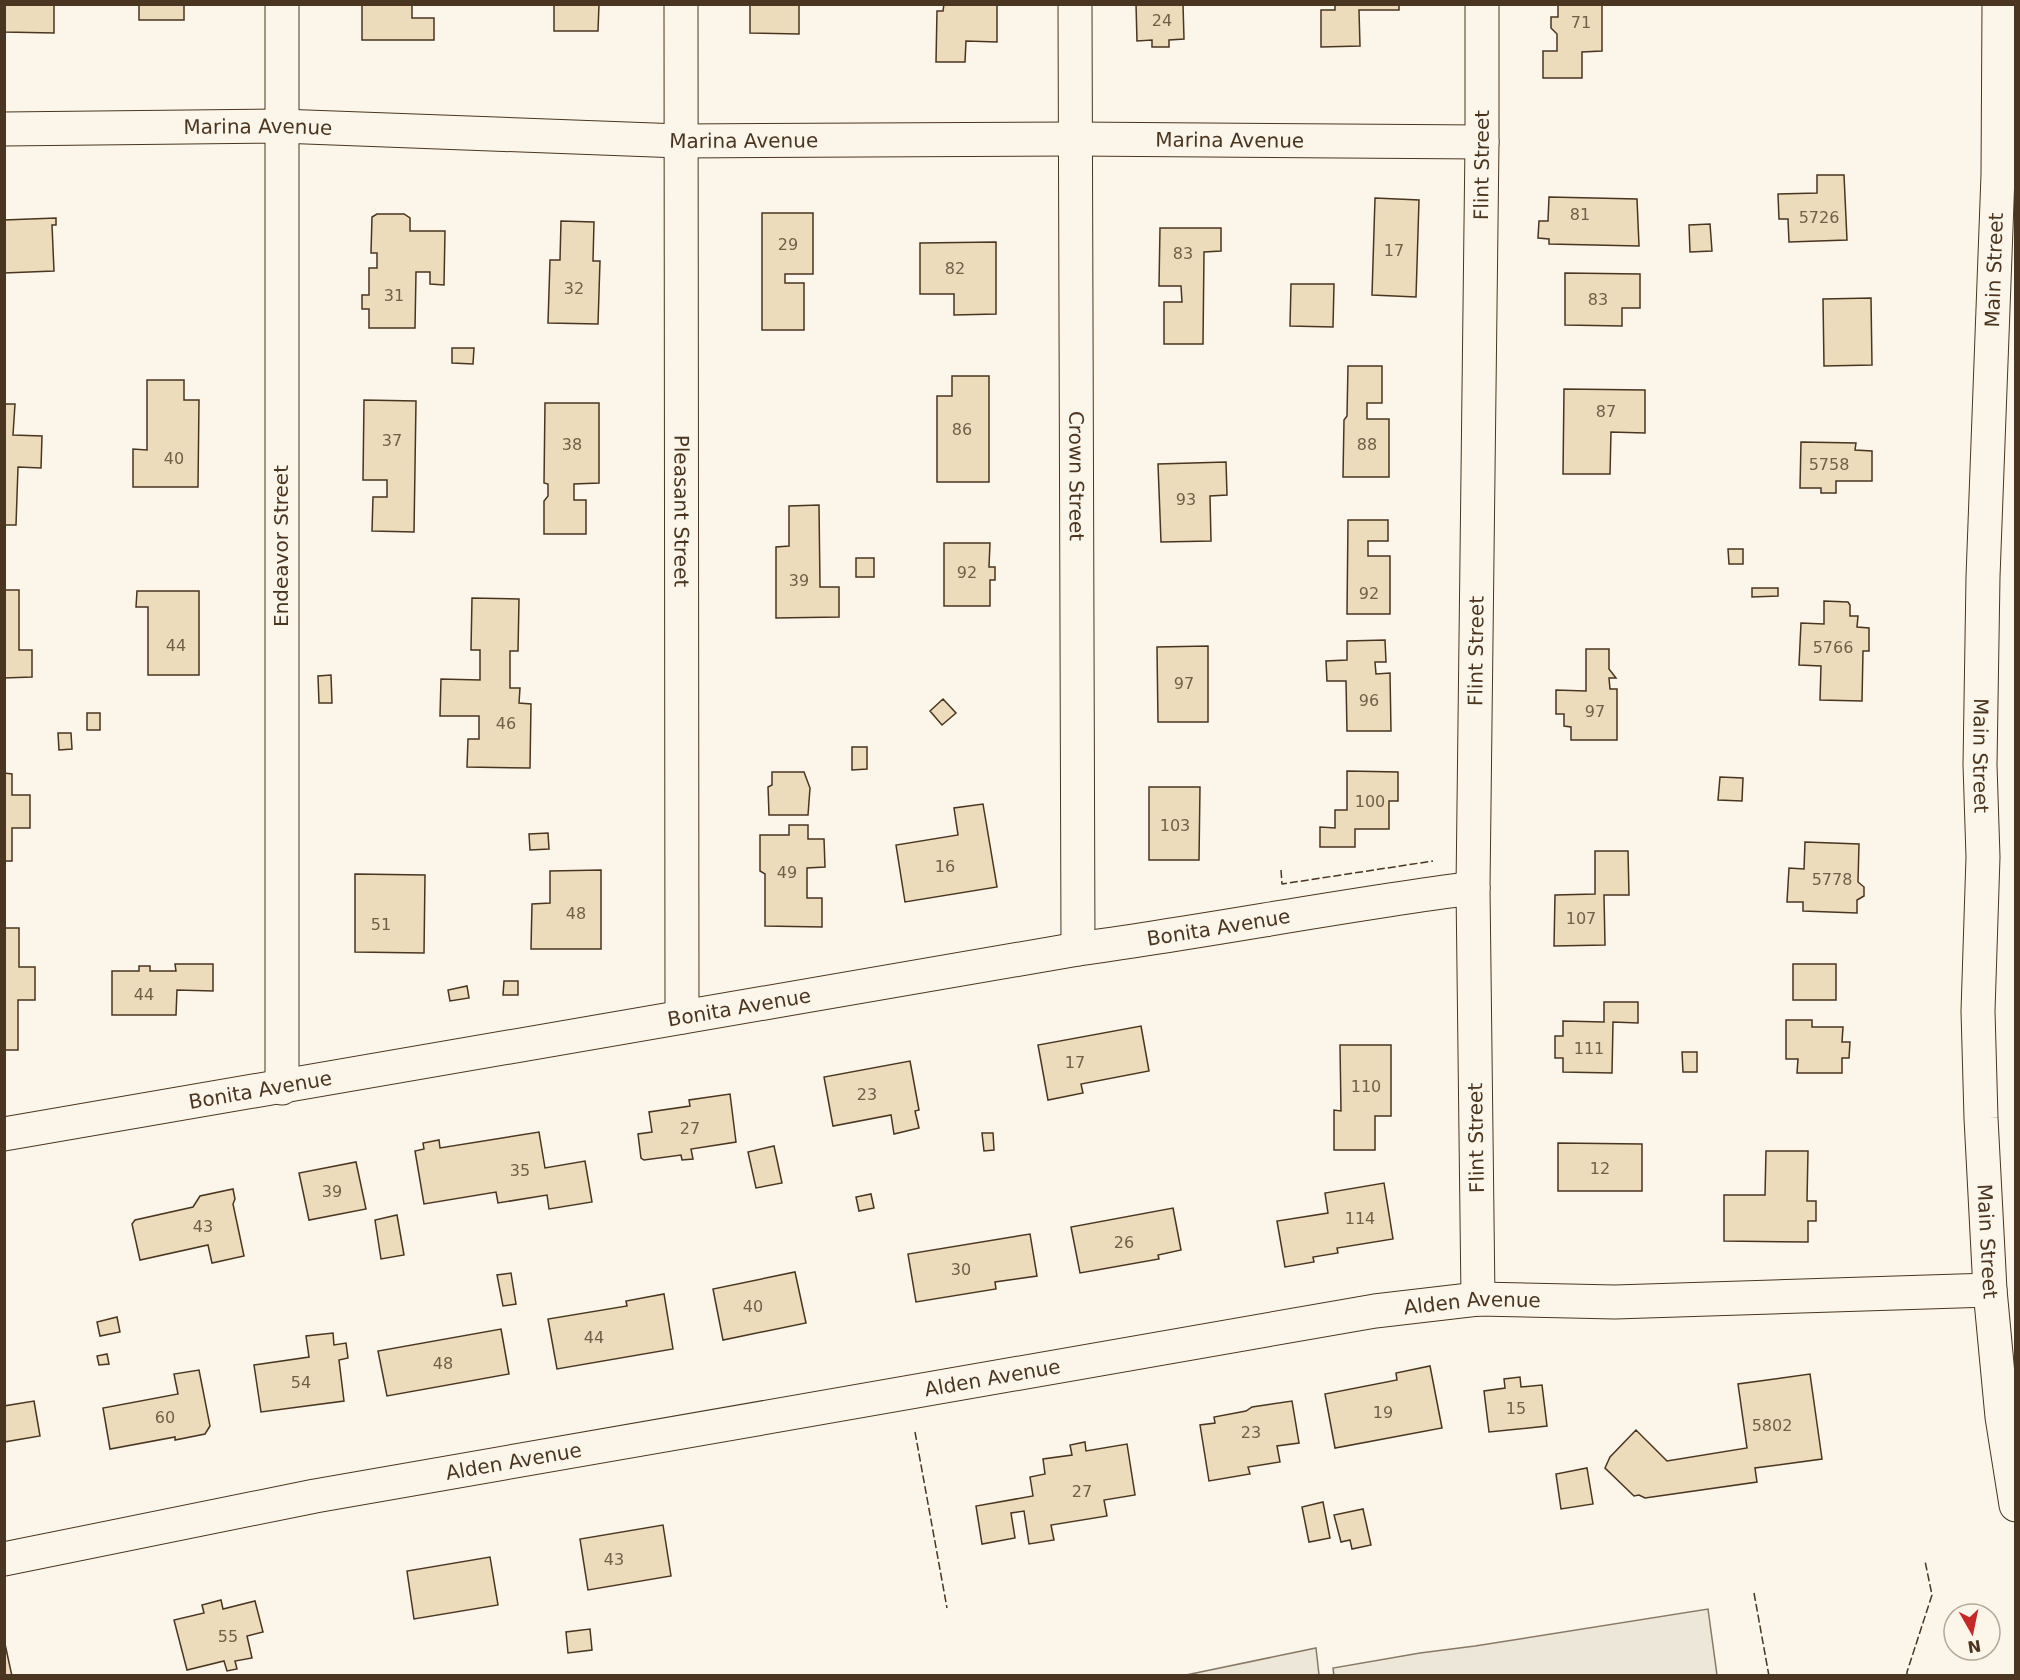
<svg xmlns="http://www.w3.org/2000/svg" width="2020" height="1680" font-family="'DejaVu Sans',sans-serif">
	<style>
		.parking { fill: #ede7d9; stroke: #887966; stroke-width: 1.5 }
		.building { fill: #ecdcbc; stroke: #4a3520; stroke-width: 1.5 }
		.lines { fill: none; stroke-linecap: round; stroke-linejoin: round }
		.minor-casing { stroke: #4a3520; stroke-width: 35 }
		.secondary-casing { stroke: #4a3520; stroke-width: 35 }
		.minor { stroke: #fbf6e9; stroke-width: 33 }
		.secondary { stroke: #fbf6e9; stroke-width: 33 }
		.fence { stroke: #4a3520; stroke-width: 1.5; stroke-dasharray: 8 3; stroke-linecap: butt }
		.labels { text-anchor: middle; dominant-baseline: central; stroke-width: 4.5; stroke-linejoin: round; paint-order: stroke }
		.number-label { font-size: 16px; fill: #725f47 }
		.street-label { font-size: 20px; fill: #4a3520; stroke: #fbf6e9 }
	</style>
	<rect width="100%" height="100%" fill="#fbf6e9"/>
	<path class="parking" d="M1708,1609L1717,1675L1334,1676L1333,1668L1420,1653L1475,1646Z
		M1316,1648L1319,1675H1186Z"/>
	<path class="building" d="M4,4H54V33L4,32Z
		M139,4H184V20H139Z
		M362,4H412V18H434V40H362Z
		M554,4H599L598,31H554Z
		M750,4H799V34L750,33Z
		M944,4H997V42L966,41L965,62H936L937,11H943Z
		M1136,4H1183L1184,39L1169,40V47H1152V40L1137,41Z
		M1335,4H1399V10H1359L1360,46L1321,47V10H1335Z
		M1558,4H1602V51L1582,52V78H1543V51H1557V34L1551,28V17H1558Z
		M1817,175H1844L1847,240L1789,242L1788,219H1779L1778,194L1817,193Z
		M1549,197L1637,199L1639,246L1549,244V239L1538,238L1539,221H1548Z
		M1375,198L1419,200L1416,297L1372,295Z
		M762,213H813V274H785V283H804V330H762Z
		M377,214H404L410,218V231H445L444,285L430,284V272H416L415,328H369V309H362V295H369V268H377V253H371L372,217Z
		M56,218V225H52L54,271L4,273V220Z
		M561,221L594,222L593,261H600L598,324L548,323L550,260H560Z
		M1710,224L1712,251L1690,252L1689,225Z
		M1160,228H1221V251L1204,252L1203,344H1164V302H1182L1181,286H1159Z
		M996,242V314L954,315V294H920V243Z
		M1565,273L1640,274V308H1622V326L1565,325Z
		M1291,284H1334L1333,327L1290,326Z
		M1871,298L1872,365L1824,366L1823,299Z
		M452,348H474L473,364L452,363Z
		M1348,366H1382V403H1367V419H1389V477H1343L1344,420L1347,416Z
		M952,376H989V482H937V396H952Z
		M147,380H184V400H199L198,487H133V449L147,450Z
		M1564,389L1645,390V433L1611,432L1610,474H1563Z
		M364,400L416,401L414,532L372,531L373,497H387V480H363Z
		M545,403H599V483L574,484V500H586V534H544V501L548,496V484L544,483Z
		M4,404H15L13,435L42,436L41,468L18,467L16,525H4Z
		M1801,442L1856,443L1855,450L1872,451V481H1836V493H1821V488H1800Z
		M1226,462L1227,495L1210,496L1211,541L1161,542L1158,464Z
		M819,505L820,587H839V617L776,618V547L789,546V506Z
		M1348,520H1388V541H1368V556H1390V614H1347Z
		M944,543H990L989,567H995V580H990V606H944Z
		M1728,549H1743V564H1729Z
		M856,558H874V577H856Z
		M1752,588H1778V596L1752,597Z
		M4,590H19V650H32V677L4,678Z
		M137,591H199V675H148V607H136Z
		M472,598L519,599L518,651H510V688H520L519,703L531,704L530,768L467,767L468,739H479V716H440L441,679L480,680V650H471Z
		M1824,601L1848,602L1850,605V616H1858L1857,627L1869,628V651H1863L1862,701L1820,700L1821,666L1799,665L1801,623L1824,624Z
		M1385,640L1386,662H1375L1376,674L1390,673L1391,731H1347L1346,681H1327L1326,661L1347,660V641Z
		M1208,646V722H1158L1157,647Z
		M1586,649H1609V669L1616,678H1609L1610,689H1617V740H1571V727L1564,726V714H1556V690L1586,691Z
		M331,675L332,703H319L318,676Z
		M943,699L956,713L942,725L930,711Z
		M87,713H100V730H87Z
		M58,733H71L72,749L59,750Z
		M852,747H867V769L852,770Z
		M1347,771L1398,772V801H1389V829H1355V847H1320V827L1335,828V810H1347Z
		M772,772H804L810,788L808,815H769L768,787L772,785Z
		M4,773L12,774V795H30V828H12V861H4Z
		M1720,777L1743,778L1742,801L1718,800Z
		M1149,787H1200L1199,860H1149Z
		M983,804L997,887L905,902L896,845L958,835L954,808Z
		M789,825H808V839H824L825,867L807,868V898H822V927L765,926V874L760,871V835H789Z
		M548,833L549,849L530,850L529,834Z
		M1805,842L1859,844L1858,882L1864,887V896L1857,900V913L1803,911V902H1787L1789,868L1804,869Z
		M1595,851H1628L1629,895H1604L1605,945L1554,946L1555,895L1595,894Z
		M601,870V949H531L532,904L550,903V871Z
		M355,874L425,875L424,953L355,952Z
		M4,928H19V967H35V1000H18V1050H4Z
		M175,964H213V991L177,990L176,1015H112V971H139V966H150V971H176Z
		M1793,964H1836V1000H1793Z
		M504,981H518V995H503Z
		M467,986L469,998L450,1001L448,990Z
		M1604,1002H1638V1023L1613,1022L1612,1073L1563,1072V1058H1555V1036H1563V1021L1604,1022Z
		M1786,1020H1812V1027H1843L1842,1042H1850L1849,1058H1842V1073H1797L1798,1059H1786Z
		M1141,1026L1149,1071L1081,1084L1083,1093L1048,1100L1038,1045Z
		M1340,1045H1391V1116H1375V1150H1334V1110L1341,1111Z
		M1682,1052H1697V1072H1683Z
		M910,1061L919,1110L915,1111L919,1128L894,1134L891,1115L833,1126L824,1077Z
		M730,1094L736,1142L691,1149L693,1159L682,1160L681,1155L644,1160L641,1158L638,1134L652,1132L649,1112L690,1106L689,1100Z
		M539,1132L545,1168L585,1161L592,1202L549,1209L547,1195L498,1203L496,1192L424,1204L415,1151L424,1149L423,1143L439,1140L440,1148Z
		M982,1133H993L994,1150L984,1151Z
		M1558,1143L1642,1144V1191H1558Z
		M774,1146L782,1183L756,1188L748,1152Z
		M1766,1151H1808L1807,1201H1816V1221H1808V1242L1724,1241V1195H1765Z
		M356,1162L366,1209L309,1220L299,1173Z
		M1384,1183L1393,1239L1337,1248L1338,1253L1313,1257L1314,1262L1285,1267L1277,1221L1328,1213L1325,1193Z
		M233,1189L235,1199L233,1204L244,1256L212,1263L208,1245L140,1260L132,1224L135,1220L193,1207L200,1196Z
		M871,1194L874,1208L859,1211L856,1197Z
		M1173,1208L1181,1250L1158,1255L1159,1259L1080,1273L1071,1227Z
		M397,1215L404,1255L381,1259L375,1220Z
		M1030,1234L1037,1276L995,1282L996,1289L916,1302L908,1254Z
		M795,1272L806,1323L723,1340L713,1289Z
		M511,1273L516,1304L503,1306L497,1275Z
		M664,1294L673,1349L557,1369L548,1319L627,1306L626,1301Z
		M117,1317L120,1332L100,1336L97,1322Z
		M501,1329L509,1374L387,1396L378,1351Z
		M333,1333L334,1345L346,1343L348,1358L339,1360L344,1401L261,1412L254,1365L309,1357L306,1336Z
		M107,1354L109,1364L99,1365L97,1356Z
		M1430,1366L1442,1428L1335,1448L1325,1394L1397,1380L1396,1373Z
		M199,1370L210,1426L205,1434L175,1440V1437L110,1449L103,1408L178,1394L174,1374Z
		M1810,1374L1822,1459L1755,1468L1757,1482L1645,1498L1639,1495L1634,1496L1605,1468L1610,1457L1636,1430L1667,1461L1747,1448L1738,1384Z
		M1520,1377L1521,1387L1542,1385L1547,1426L1489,1432L1484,1391L1505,1388L1504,1379Z
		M34,1401L40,1436L4,1442V1406Z
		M1292,1401L1299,1443L1277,1446L1280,1462L1248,1467L1250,1474L1209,1481L1200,1425L1215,1423L1214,1417L1246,1411L1252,1407Z
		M1085,1442L1086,1451L1127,1444L1135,1495L1104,1500L1107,1516L1051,1525L1054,1540L1029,1544L1024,1511L1011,1513L1015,1538L982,1544L976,1506L1033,1496L1030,1477L1045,1474L1043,1459L1072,1455L1070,1445Z
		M1587,1468L1593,1504L1561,1509L1556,1474Z
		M1323,1502L1330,1538L1309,1542L1302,1507Z
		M1363,1509L1371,1545L1352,1549L1350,1540L1341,1542L1334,1515Z
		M663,1525L671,1576L588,1590L580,1539Z
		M490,1557L498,1605L414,1619L407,1571Z
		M221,1600L223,1609L255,1601L263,1632L247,1636L252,1658L235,1661L237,1669L227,1671L224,1661L187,1670L174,1620L204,1613L202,1605Z
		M590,1629L592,1650L568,1653L566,1632Z
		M5,1644L12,1676H4Z"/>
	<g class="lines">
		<defs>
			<g id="minor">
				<path d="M282,4V1088"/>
				<path id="s1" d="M681,4L682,1017"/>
				<path id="s2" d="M1075,4L1078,949"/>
				<path id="s3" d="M4,129L280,126L680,141L1074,139L1482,142"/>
				<path id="s4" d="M4,1134L1078,949C1210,931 1341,905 1473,888"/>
				<path id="s5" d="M1478,1299L1473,888L1482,142V4"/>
				<path id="s6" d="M4,1559L315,1496L1375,1311L1478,1299L1615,1302L1990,1290"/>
			</g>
			<g id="secondary">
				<path id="s7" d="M1999,4L1998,175L1983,577L1980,765L1983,857L1978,1011L1981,1118L1990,1290L2002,1417L2016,1505"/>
			</g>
		</defs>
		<use href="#minor" class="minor-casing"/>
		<use href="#secondary" class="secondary-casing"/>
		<use href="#minor" class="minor"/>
		<use href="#secondary" class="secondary"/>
		<path class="fence" d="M1281,870L1282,884L1433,861
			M915,1432L947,1608
			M1754,1593L1769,1676
			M1907,1676V1672L1932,1595L1925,1561"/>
	</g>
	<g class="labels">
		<g class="number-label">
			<text x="1162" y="20">24</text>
			<text x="1581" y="22">71</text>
			<text x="1580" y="214">81</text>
			<text x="1819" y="217">5726</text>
			<text x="788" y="244">29</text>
			<text x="1394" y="250">17</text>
			<text x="1183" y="253">83</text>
			<text x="955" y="268">82</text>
			<text x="574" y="288">32</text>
			<text x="394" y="295">31</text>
			<text x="1598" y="299">83</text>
			<text x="1606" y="411">87</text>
			<text x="962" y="429">86</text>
			<text x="392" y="440">37</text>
			<text x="572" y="444">38</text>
			<text x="1367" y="444">88</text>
			<text x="174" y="458">40</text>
			<text x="1829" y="464">5758</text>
			<text x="1186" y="499">93</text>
			<text x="967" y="572">92</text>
			<text x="799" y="580">39</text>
			<text x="1369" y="593">92</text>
			<text x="176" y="645">44</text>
			<text x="1833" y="647">5766</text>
			<text x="1184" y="683">97</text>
			<text x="1369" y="700">96</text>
			<text x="1595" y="711">97</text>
			<text x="506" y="723">46</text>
			<text x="1370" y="801">100</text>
			<text x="1175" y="825">103</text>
			<text x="945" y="866">16</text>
			<text x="787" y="872">49</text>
			<text x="1832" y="879">5778</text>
			<text x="576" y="913">48</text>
			<text x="1581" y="918">107</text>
			<text x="381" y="924">51</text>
			<text x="144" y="994">44</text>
			<text x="1589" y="1048">111</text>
			<text x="1075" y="1062">17</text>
			<text x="1366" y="1086">110</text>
			<text x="867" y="1094">23</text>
			<text x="690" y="1128">27</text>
			<text x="1600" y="1168">12</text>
			<text x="520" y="1170">35</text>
			<text x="332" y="1191">39</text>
			<text x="1360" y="1218">114</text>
			<text x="203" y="1226">43</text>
			<text x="1124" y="1242">26</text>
			<text x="961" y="1269">30</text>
			<text x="753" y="1306">40</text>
			<text x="594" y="1337">44</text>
			<text x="443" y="1363">48</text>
			<text x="301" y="1382">54</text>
			<text x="1516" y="1408">15</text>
			<text x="1383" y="1412">19</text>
			<text x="165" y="1417">60</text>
			<text x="1772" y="1425">5802</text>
			<text x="1251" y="1432">23</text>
			<text x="1082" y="1491">27</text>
			<text x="614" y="1559">43</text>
			<text x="228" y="1636">55</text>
		</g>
		<g class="street-label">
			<text stroke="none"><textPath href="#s3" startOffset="254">Marina Avenue</textPath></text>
			<text stroke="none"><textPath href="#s3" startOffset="740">Marina Avenue</textPath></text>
			<text stroke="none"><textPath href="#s3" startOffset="1226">Marina Avenue</textPath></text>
			<text stroke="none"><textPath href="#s5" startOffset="1134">Flint Street</textPath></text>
			<text transform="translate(1994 270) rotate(-88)">Main Street</text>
			<text stroke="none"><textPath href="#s2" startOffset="472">Crown Street</textPath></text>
			<text stroke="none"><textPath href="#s1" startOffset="507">Pleasant Street</textPath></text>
			<text transform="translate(281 546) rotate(-90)">Endeavor Street</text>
			<text stroke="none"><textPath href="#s5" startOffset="648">Flint Street</textPath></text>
			<text stroke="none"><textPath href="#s7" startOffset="752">Main Street</textPath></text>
			<text stroke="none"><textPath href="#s4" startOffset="1232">Bonita Avenue</textPath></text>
			<text stroke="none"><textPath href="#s4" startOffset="746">Bonita Avenue</textPath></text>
			<text stroke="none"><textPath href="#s4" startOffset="260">Bonita Avenue</textPath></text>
			<text transform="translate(1476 1138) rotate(-91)">Flint Street</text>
			<text stroke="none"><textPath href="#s7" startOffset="1238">Main Street</textPath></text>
			<text stroke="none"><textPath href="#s6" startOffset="1491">Alden Avenue</textPath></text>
			<text stroke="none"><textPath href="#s6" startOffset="1005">Alden Avenue</textPath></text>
			<text stroke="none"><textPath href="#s6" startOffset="519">Alden Avenue</textPath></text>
		</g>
	</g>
	<rect width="2020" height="1680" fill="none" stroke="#4a3520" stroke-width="12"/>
	<g transform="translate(1972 1632) rotate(171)"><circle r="28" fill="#fbf6e9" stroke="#b4a999" stroke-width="1.5"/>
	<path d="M0-4.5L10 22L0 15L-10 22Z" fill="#c62828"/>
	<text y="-9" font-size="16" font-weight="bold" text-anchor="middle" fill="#4a3520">N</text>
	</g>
</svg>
